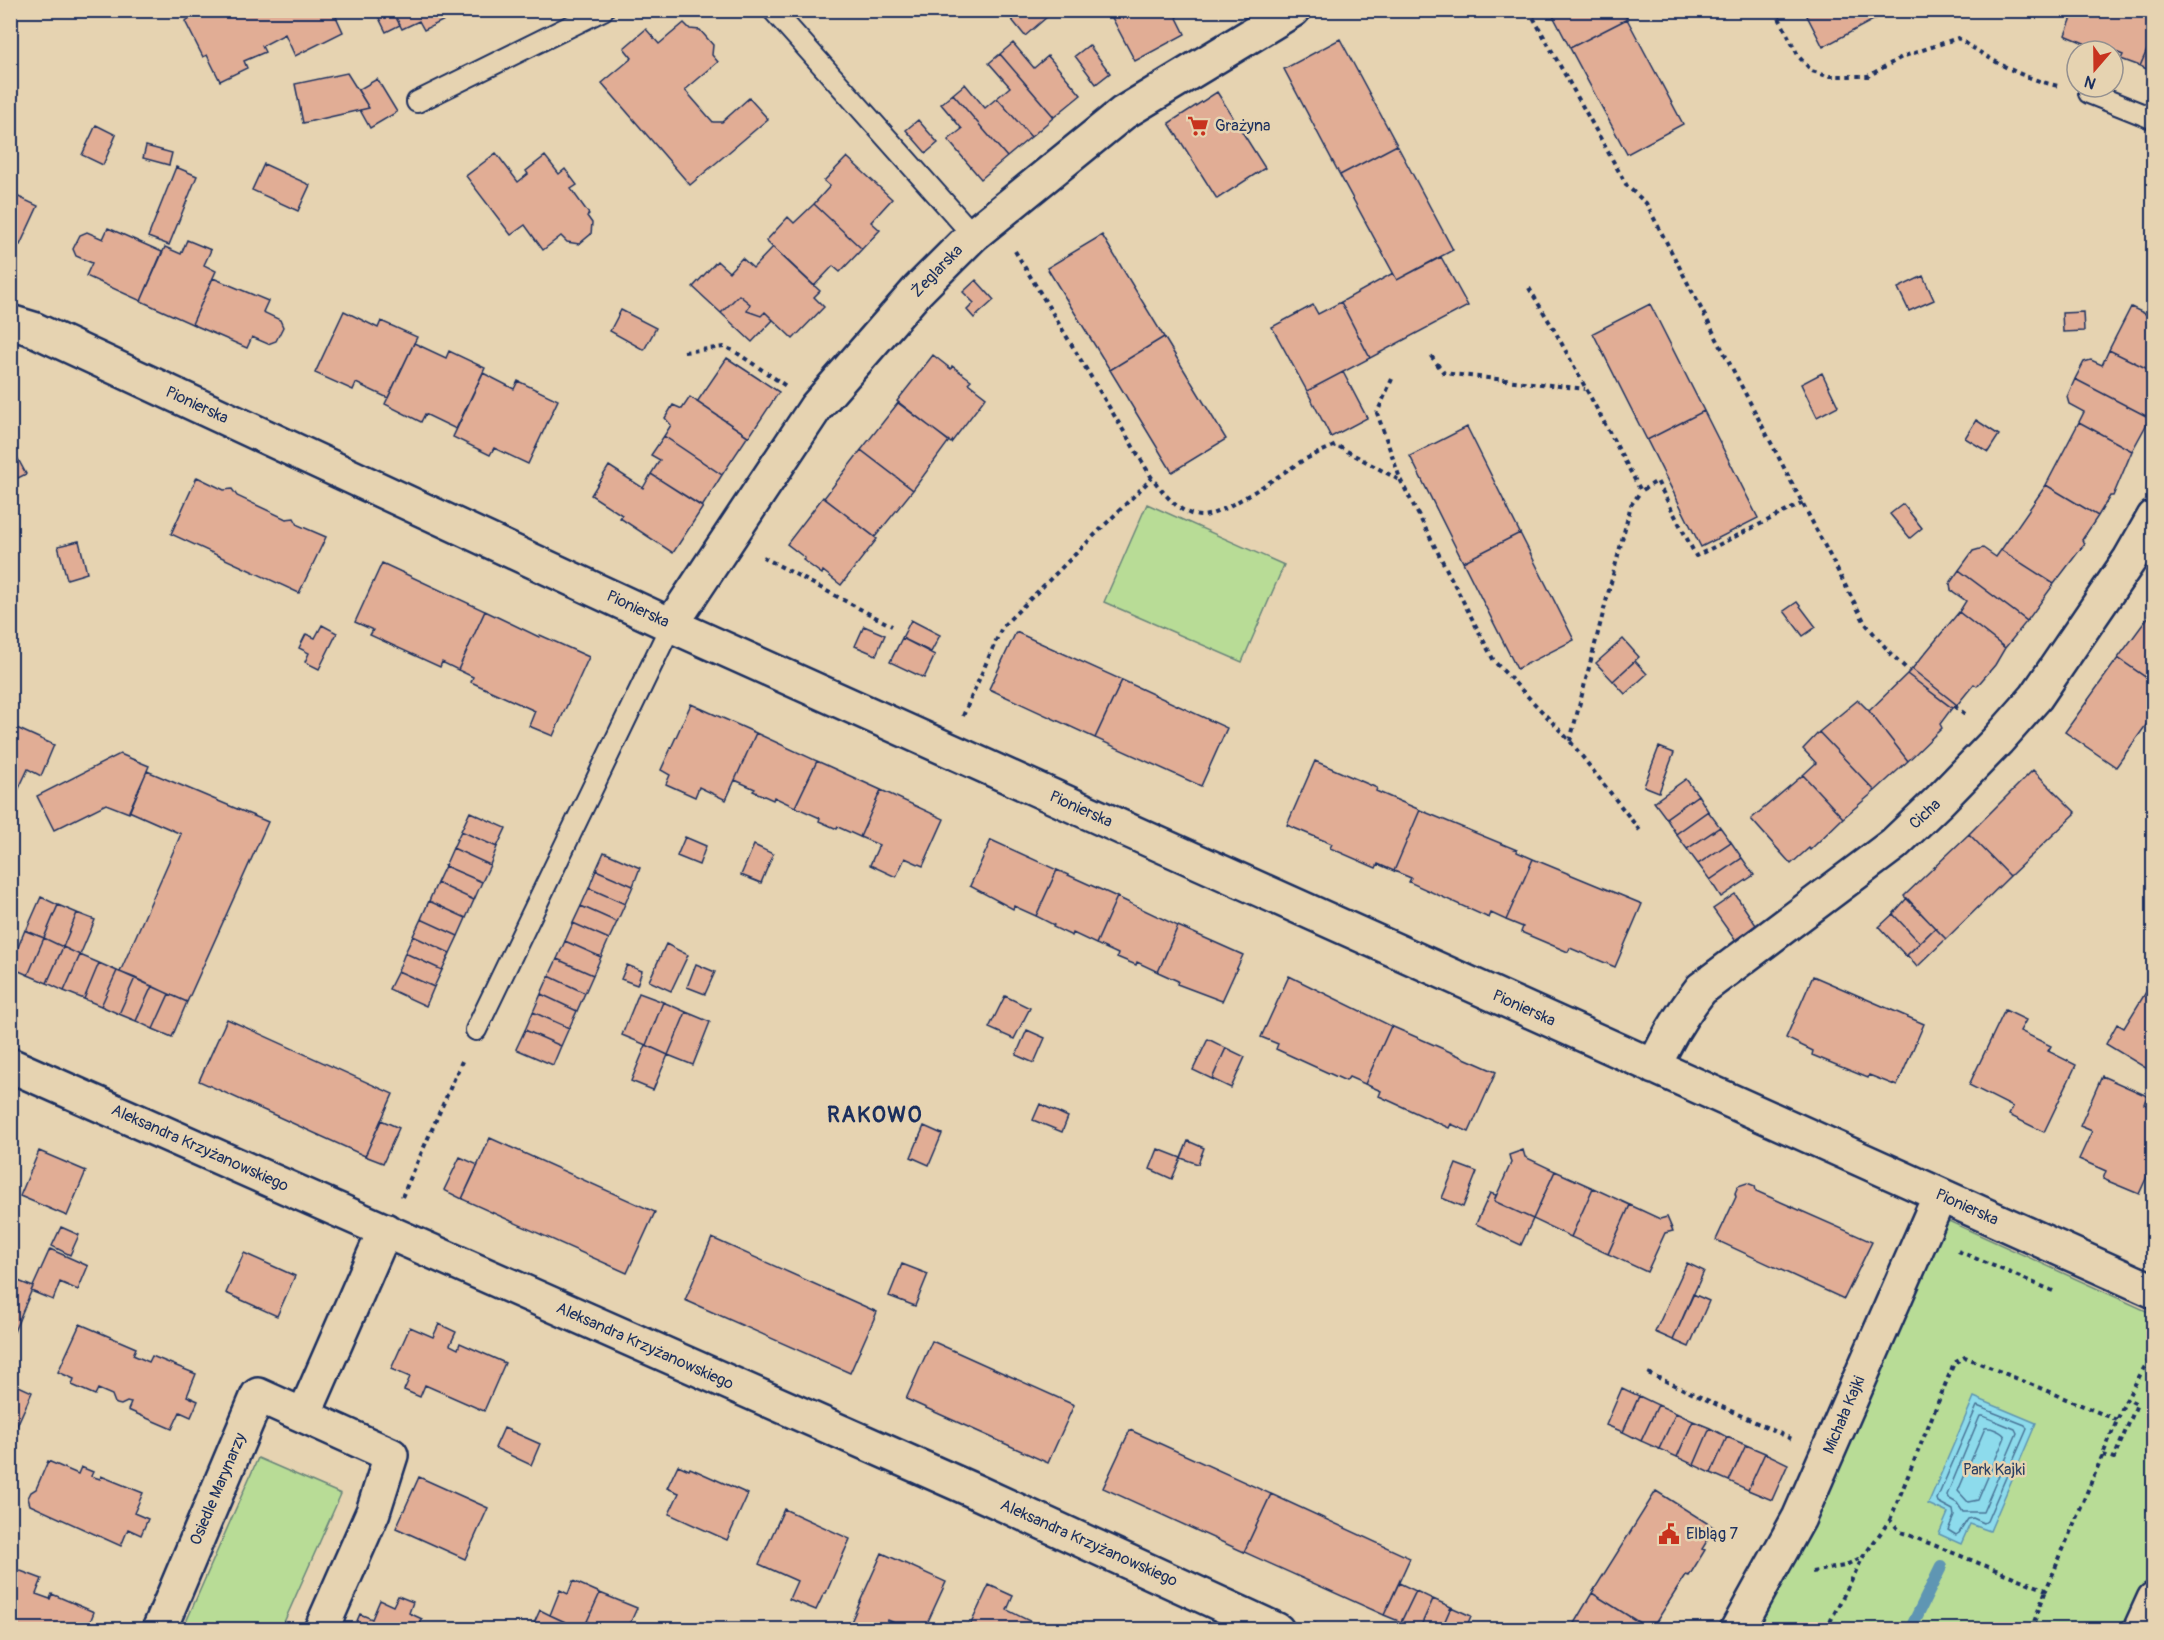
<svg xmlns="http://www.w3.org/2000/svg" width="2164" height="1640" font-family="Pangolin,sans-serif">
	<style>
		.green { fill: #b8dc96; stroke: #6a867a; stroke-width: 1.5 }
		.water { fill: #8ddbec; stroke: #5f96b3; stroke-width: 1.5 }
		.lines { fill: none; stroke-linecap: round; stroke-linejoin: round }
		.shore { stroke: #497497; stroke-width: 1.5 }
		.stream { stroke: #5f96b3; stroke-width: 12 }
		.building { fill: #e1ad95; stroke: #1b2f5e; stroke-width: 1.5 }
		.lane-casing { stroke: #1b2f5e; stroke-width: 24 }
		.street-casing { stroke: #1b2f5e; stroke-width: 38 }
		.path { stroke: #1b2f5e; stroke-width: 4; stroke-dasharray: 4.5 4.5; stroke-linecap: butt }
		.lane { stroke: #e6d3b1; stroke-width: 20 }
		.street { stroke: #e6d3b1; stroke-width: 33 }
		.labels { text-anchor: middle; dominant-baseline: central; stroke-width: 5; stroke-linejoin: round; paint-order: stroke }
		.poi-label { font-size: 16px; fill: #1b2f5e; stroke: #e6d3b1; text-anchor: start }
		.street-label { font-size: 16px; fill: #1b2f5e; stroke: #e6d3b1 }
		.park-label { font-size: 16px; fill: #2b4064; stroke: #e6d3b1 }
		.district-label { font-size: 22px; font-weight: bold; letter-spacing: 1.5px; fill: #1b2f5e; stroke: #e6d3b1 }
	</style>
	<rect width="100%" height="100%" fill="#e6d3b1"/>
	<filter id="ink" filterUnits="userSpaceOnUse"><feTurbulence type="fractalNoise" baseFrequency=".0167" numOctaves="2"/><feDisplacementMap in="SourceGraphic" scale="12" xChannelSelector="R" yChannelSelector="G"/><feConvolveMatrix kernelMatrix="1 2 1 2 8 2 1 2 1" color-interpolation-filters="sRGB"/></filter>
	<g filter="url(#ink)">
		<path class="green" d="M1147,504L1284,565L1242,662L1104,602Z
			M1931,1213L2153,1314L2154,1599L2140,1629L1737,1630Z
			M258,1458L341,1494L281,1629H183Z"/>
		<path class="water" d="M1974,1397L2036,1423L1990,1531L1970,1524L1961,1544L1939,1534L1948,1513L1928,1504Z"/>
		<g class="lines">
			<path class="shore" d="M1977,1406L2025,1425L2027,1429L1987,1521L1984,1523L1973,1518L1968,1519L1959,1533L1956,1535L1948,1530L1954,1516L1953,1510L1938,1502L1937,1499Z
				M1980,1416H1983L2015,1429L2017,1433L1983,1512H1963L1957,1503L1948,1498L1947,1495Z
				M1985,1428C1991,1427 2003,1432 2005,1437L1978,1500L1968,1502L1958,1491Z"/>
			<path class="stream" d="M1910,1630L1941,1567"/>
		</g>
		<path class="building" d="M188,10H333L343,32L295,56L285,34L262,46L265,52L244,61L247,68L220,81L207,55L203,57L185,21L191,18Z
			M375,10H392L400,25L386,32Z
			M392,10H460L461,12L424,30L419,21L402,29Z
			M1004,10H1055L1025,36Z
			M1108,10H1173L1185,34L1135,61Z
			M1550,10H1622L1627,19L1570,48Z
			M1804,10H1876L1879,17L1823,47Z
			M2075,10L2154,12V34L2140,66L2121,59L2123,55L2098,45L2096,48L2065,35Z
			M1627,19L1683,124L1627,154L1570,48Z
			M684,23L690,29L700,30L713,45L712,55L718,62L685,90L713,122H722L749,98L768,119L690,185L602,83L632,58L624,48L646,29L659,44Z
			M2154,34V72L2140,66Z
			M1340,39L1397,145L1340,175L1284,69Z
			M1013,43L1034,68L1048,56L1081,95L1054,117L1000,54Z
			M1089,45L1110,73L1096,84L1075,56Z
			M1000,54L1054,117L1031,137L997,98L1010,87L989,63Z
			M347,73L369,108L303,123L295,84Z
			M377,79L397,112L370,128L360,110L369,108L358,90Z
			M965,84L985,108L997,98L1031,137L1007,157L953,94Z
			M1217,92L1265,168L1217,199L1169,123Z
			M953,94L1007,157L981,179L948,140L962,129L941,104Z
			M918,120L938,143L926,153L906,130Z
			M96,125L116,135L103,165L82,155Z
			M1397,145L1453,250L1397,280L1340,175Z
			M146,146L172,153L169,165L143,158Z
			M496,153L518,182L528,174L526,171L545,156L559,174L565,169L577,185L571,189L589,214L587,216L592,223L591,234L579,244L567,242L561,236L543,250L525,225L511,235L466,176Z
			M847,157L892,199L871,222L880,230L862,249L814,204L830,186L824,181Z
			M264,164L310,185L298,211L252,190Z
			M176,167L197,176L169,245L148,237Z
			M10,193L38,206L20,245L10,241Z
			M814,204L862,249L840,272L833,266L814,286L766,241L788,217L794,223Z
			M108,228L162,252L141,301L86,276L92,263L76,256L73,249L80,235L87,232L103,239Z
			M1102,235L1164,337L1110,370L1047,268Z
			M187,240L211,250L204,265L216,271L192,324L141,301L165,247L181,254Z
			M773,247L820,291L814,297L824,307L793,339L765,312L761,316L747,311L750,304L739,295L721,313L693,287L717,261L729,272L742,258L753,268Z
			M1441,257L1468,306L1370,358L1341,302L1393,273L1397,280Z
			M1923,276L1934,300L1909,311L1898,288Z
			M213,278L268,301L263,312L280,320L283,327L276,341L268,344L252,337L247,348L192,324Z
			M976,280L994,300L974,318L967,310L974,303L963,292Z
			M739,295L750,304L747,311L761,316L765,312L773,320L752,342L721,313Z
			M1341,302L1370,358L1307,391L1272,327L1313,305L1318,314Z
			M1650,304L1704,411L1647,440L1593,333Z
			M2131,307L2154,318V372L2109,350Z
			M621,310L656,328L644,350L610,331Z
			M344,311L378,328L381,321L417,337L388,398L356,383L353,390L315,373Z
			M2083,312L2084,331L2063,332L2062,313Z
			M1164,337L1226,439L1172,472L1110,370Z
			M414,343L446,358L449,351L485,368L456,429L425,414L421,422L385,404Z
			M2109,350L2154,372V411L2150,418L2075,379L2084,362L2091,360L2102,365Z
			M933,355L951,369L952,366L971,380L968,383L986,397L951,443L897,401Z
			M727,358L779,392L749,437L697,402Z
			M1343,372L1367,418L1331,437L1307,391Z
			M483,373L514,389L518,381L558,400L528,464L494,448L490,455L453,437Z
			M1822,373L1838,406L1817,417L1801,384Z
			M2075,379L2150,418L2132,451L2079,422L2084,412L2069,404L2067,397Z
			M690,397L748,436L722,475L664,436L671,425L665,418L673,405L682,409Z
			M898,403L949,441L913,490L861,450Z
			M1704,411L1758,518L1701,547L1647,440Z
			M1976,420L1999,435L1988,452L1965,438Z
			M2079,422L2132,451L2113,496H2110L2098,516L2046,485Z
			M1467,427L1520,533L1463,562L1410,456Z
			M664,436L722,475L702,507L651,474L660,460L651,455Z
			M10,444L26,474L10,482Z
			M861,450L913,490L875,537L824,498Z
			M609,466L643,488L651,474L703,507L673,553L620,518L622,515L591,495Z
			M197,477L224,490L232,489L237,496L286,519L294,518L298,525L326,537L299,593L171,534Z
			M2046,485L2098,516L2082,540L2085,543L2054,584L2001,550Z
			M823,497L877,539L841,585L823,571L822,574L803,560L805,558L787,544Z
			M1903,504L1922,528L1910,538L1890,514Z
			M1520,533L1574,640L1517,669L1463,562Z
			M79,541L87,573L67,579L58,546Z
			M1983,548L1996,557L2001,550L2054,584L2027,621L1959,570L1973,551Z
			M382,563L485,611L458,670L442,662L440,667L370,635L373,630L355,622Z
			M1959,570L2027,621L2005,648L1959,612L1966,601L1951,590L1950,583Z
			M1797,602L1816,627L1803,636L1784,611Z
			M2154,609V683L2118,658Z
			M485,611L539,637L540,635L589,657L553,736L529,726L535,711L471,682L473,677L458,670Z
			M1959,612L2005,648L1995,665L1977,686L1974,684L1957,705L1912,669Z
			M911,620L940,635L931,652L902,638Z
			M322,625L337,633L319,669L305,662L309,653L299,648L306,634L315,638Z
			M864,626L885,635L876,655L855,646Z
			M1016,632L1122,680L1095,738L989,689Z
			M902,638L935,655L924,678L890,662Z
			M1623,639L1639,657L1613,681L1596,663Z
			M2118,658L2154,683V714L2116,767L2065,732Z
			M1635,661L1647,674L1625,694L1613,681Z
			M1912,669L1957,705L1952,708L1907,674Z
			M1907,674L1952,708L1940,724L1942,728L1908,761L1869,711Z
			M1122,680L1227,728L1201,786L1095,738Z
			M1858,700L1869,711L1908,761L1875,791L1819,732Z
			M691,704L756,733L726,800L699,787L695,797L666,784L670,775L661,770Z
			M10,725L54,745L41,776L28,769L13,801L10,800Z
			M1819,732L1875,791L1843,818L1803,775L1816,763L1803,749Z
			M756,733L817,761L795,807L774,797L773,800L753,791L755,789L735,780Z
			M1659,747L1674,753L1659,792L1644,786Z
			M120,754L149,766L129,813L106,804L54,830L37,796Z
			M817,761L881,790L860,837L838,827L837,829L819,821L820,818L795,807Z
			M1315,761L1377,788L1376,791L1420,810L1394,871L1378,864L1376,868L1330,848L1332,844L1287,825Z
			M2033,770L2076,813L2010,876L1969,834Z
			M147,771L268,822L187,1002L120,972L181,834L129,811Z
			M1803,775L1843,818L1810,850L1809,848L1791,864L1751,819Z
			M1686,779L1698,795L1666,818L1654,802Z
			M881,790L944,819L923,866L905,858L896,877L870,865L879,845L860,837Z
			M1698,795L1708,811L1676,834L1666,818Z
			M1420,810L1517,850V852L1533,859L1506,920L1491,913L1489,918L1409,882L1411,878L1394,871Z
			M1708,811L1720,827L1687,849L1676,834Z
			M470,812L506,828L497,847L461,831Z
			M1720,827L1731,842L1698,864L1687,849Z
			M461,831L497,847L490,865L453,848Z
			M1969,834L2010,876L1946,939L1904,896Z
			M685,837L706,846L699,865L677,856Z
			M991,840L1057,870L1036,916L1014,906L1013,909L970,886Z
			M1731,842L1742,858L1710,880L1698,864Z
			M754,845L773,854L761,883L741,875Z
			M453,848L490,865L482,882L445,866Z
			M604,852L640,868L633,886L596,870Z
			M1742,858L1754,875L1721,897L1710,880Z
			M1533,859L1642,904L1615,967L1570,948L1568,952L1521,932L1523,927L1506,920Z
			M445,866L482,882L474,900L437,883Z
			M596,870L633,886L625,904L589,888Z
			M1057,870L1117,897L1096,944L1073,933L1072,936L1053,927L1054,925L1036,916Z
			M437,883L474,900L466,918L429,901Z
			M589,888L625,904L617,922L581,906Z
			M1735,894L1756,925L1735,940L1713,909Z
			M41,897L58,905L44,938L26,931Z
			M1117,897L1178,926L1158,972L1137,962L1136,965L1117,957L1118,954L1096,944Z
			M1907,898L1935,928L1920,943L1893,914Z
			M429,901L466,918L458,936L421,919Z
			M58,905L77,913L63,947L44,938Z
			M581,906L617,922L609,939L573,923Z
			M77,913L95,920L80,955L63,947Z
			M1893,914L1920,943L1906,956L1879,927Z
			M421,919L458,936L450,953L413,936Z
			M573,923L609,939L601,957L565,941Z
			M1178,926L1243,955L1222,1001L1177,984L1178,981L1158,972Z
			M1935,928L1946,939L1917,967L1907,955Z
			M25,930L44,938L28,975L10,967Z
			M413,936L450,953L442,970L405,953Z
			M44,938L63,947L47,983L28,975Z
			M565,941L601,957L593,975L557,959Z
			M666,944L688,955L671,991L649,981Z
			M63,947L80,955L64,991L47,983Z
			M405,953L442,970L434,987L398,971Z
			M80,955L99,963L84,999L64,991Z
			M557,959L593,975L585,993L549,976Z
			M99,963L117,971L101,1006L84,999Z
			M696,964L715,972L705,994L687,987Z
			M627,965L642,971L637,985L621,979Z
			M117,971L135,978L119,1014L101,1006Z
			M398,971L434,987L426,1006L389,989Z
			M549,976L585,993L577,1011L541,994Z
			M1289,976L1391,1026L1365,1084L1349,1077L1346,1081L1276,1049L1278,1044L1261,1037Z
			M1813,976L1924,1024L1897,1086L1869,1075L1868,1078L1812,1055L1813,1051L1786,1038Z
			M135,978L152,986L136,1021L119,1014Z
			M152,986L169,994L153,1029L136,1021Z
			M2146,992L2154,997V1073L2106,1044L2117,1024L2124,1028Z
			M639,993L663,1002L646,1045L622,1035Z
			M169,994L187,1002L172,1037L153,1029Z
			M541,994L577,1011L569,1028L533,1012Z
			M1005,996L1030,1008L1014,1039L989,1028Z
			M663,1002L686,1012L668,1055L646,1045Z
			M2005,1010L2026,1020L2020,1031L2051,1046L2048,1051L2076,1065L2044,1132L2009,1115L2013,1107L1969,1085Z
			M533,1012L569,1028L561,1046L525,1030Z
			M686,1012L710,1022L693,1065L668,1055Z
			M227,1019L393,1094L365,1156L199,1081Z
			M1391,1026L1496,1072L1469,1132L1451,1124L1449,1128L1379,1096L1381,1091L1365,1084Z
			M525,1030L561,1046L553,1065L516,1049Z
			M1027,1030L1045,1038L1034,1063L1016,1055Z
			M1208,1039L1226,1048L1212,1079L1193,1070Z
			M646,1045L668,1055L653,1090L631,1081Z
			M1226,1048L1245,1057L1231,1088L1212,1079Z
			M2102,1076L2147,1096L2144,1104L2154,1108V1161L2139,1194L2103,1179L2106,1171L2079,1159L2092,1131L2080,1126Z
			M1040,1104L1068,1117L1062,1132L1033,1120Z
			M381,1120L399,1128L383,1163L365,1156Z
			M924,1126L942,1134L929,1165L911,1157Z
			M490,1138L655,1212L627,1273L462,1199Z
			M1188,1141L1204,1148L1198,1164L1181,1158Z
			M1158,1149L1181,1158L1172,1179L1150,1169Z
			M1523,1150L1525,1157L1555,1171L1533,1219L1494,1201L1511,1163L1509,1155Z
			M39,1151L86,1171L67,1216L20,1196Z
			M460,1157L478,1165L462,1199L444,1190Z
			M1456,1164L1477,1172L1463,1207L1442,1198Z
			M1555,1171L1593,1188L1571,1237L1533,1219Z
			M1747,1183L1755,1186L1756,1191L1872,1242L1844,1299L1716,1240L1736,1197L1735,1193L1738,1186Z
			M1593,1188L1630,1205L1608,1254L1571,1237Z
			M1490,1193L1496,1195L1494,1201L1533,1219L1521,1245L1476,1224Z
			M1630,1205L1660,1219L1667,1217L1673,1231L1665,1233L1647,1272L1608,1254Z
			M61,1227L79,1235L70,1255L52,1246Z
			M712,1238L877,1312L850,1373L685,1300Z
			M50,1249L88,1266L78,1290L60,1282L53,1300L31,1291Z
			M244,1253L295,1276L277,1316L226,1293Z
			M1687,1263L1704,1271L1673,1340L1655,1332Z
			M902,1264L928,1274L915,1306L889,1296Z
			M11,1278L33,1287L13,1334L10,1333Z
			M1693,1294L1709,1301L1689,1347L1673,1340Z
			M80,1324L136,1348L133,1355L149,1362L152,1356L196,1374L187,1396L198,1401L191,1417L180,1412L172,1429L128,1410L131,1403L127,1402L121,1405L117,1404L115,1403L112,1395L98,1389L95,1395L72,1385L74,1379L58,1372Z
			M439,1324L456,1332L450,1345L458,1349L460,1343L505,1363L484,1411L425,1385L420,1397L404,1390L410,1377L391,1369L410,1327L433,1337Z
			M932,1341L1074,1405L1048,1463L906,1399Z
			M10,1382L32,1392L15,1430L10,1428Z
			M1622,1388L1639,1396L1623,1432L1606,1425Z
			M1639,1396L1658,1405L1641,1441L1623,1432Z
			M1658,1405L1676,1413L1659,1449L1641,1441Z
			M1676,1413L1693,1421L1677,1457L1659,1449Z
			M1693,1421L1710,1428L1694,1465L1677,1457Z
			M504,1428L540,1444L531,1465L495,1448Z
			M1710,1428L1727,1437L1711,1473L1694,1465Z
			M1130,1430L1271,1494L1244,1552L1103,1488Z
			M1727,1437L1746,1445L1729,1481L1711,1473Z
			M1746,1445L1765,1453L1748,1490L1729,1481Z
			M1765,1453L1788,1464L1772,1500L1748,1490Z
			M48,1461L78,1474L81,1467L93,1472L91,1476L100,1479L101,1476L143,1493L134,1513L148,1519L141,1535L128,1529L121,1546L30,1505L28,1498L31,1492L36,1489Z
			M678,1465L689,1470L690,1468L748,1494L727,1540L669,1514L679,1493L667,1488Z
			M419,1477L488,1508L465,1559L396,1528Z
			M1656,1491L1715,1528L1702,1549L1705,1550L1689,1576L1686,1575L1651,1630L1592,1593Z
			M1271,1494L1410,1558L1384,1615L1244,1552Z
			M784,1509L850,1539L826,1593H824L816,1610L789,1599L797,1581L759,1564Z
			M882,1553L946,1582L924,1630H910L888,1620L884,1630H868L851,1622Z
			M10,1567L42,1579L36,1594L50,1599L52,1594L94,1612L87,1630H10Z
			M573,1581L600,1593L583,1630L550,1615L560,1590L568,1594Z
			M1399,1583L1416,1591L1401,1622L1384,1615Z
			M989,1585L1013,1596L1007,1610L1048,1630H968Z
			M1416,1591L1433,1599L1419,1630L1401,1622Z
			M600,1593L637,1608L627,1630H583Z
			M1592,1593L1651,1630H1570Z
			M398,1596L413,1602L409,1613L422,1619L418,1630H353L360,1614L372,1619L380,1600L393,1606Z
			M1433,1599L1451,1607L1441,1630H1419Z
			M1451,1607L1471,1616L1465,1630H1441Z
			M540,1610L550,1615L582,1630H531Z"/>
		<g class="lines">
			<defs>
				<path id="lane" d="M773,10L973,235
					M2089,93L2154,119
					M417,102L603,10
					M476,1030L671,625"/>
				<path id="street" d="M10,322L33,329L671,625L2154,1291
					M671,625L816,407L918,290L973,235L1123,113L1293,10
					M10,1065L970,1489L1277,1630
					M1654,1067C1667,1037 1681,1015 1701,989L1894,844L1939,801L1998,740L2036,697L2085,625L2130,559L2154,517
					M304,1415L385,1230
					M159,1630L258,1395L391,1455L373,1512L321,1630
					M1737,1630L1799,1518L1940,1195
					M2140,1630L2154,1599"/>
			</defs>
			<use href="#lane" class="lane-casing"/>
			<use href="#street" class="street-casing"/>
			<path class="path" d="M1529,10L1627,186L1646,203L1865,623L1891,654L1909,671
				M1775,10L1799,57L1812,71L1827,76H1868L1902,57L1958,38C1989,59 2022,79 2059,86
				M1015,251L1152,478C1164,493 1180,516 1202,516C1222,516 1282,473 1302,461C1313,455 1325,450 1336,445L1401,481
				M1529,288L1556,333L1641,491L1657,481L1696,556L1803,503
				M684,352L724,347L734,351L786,386
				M1431,356L1444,373L1585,389
				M1392,379L1377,413L1401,481L1494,661L1570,741L1641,832
				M763,557L892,626
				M1954,706L1968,716
				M963,716L1002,627L1152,478
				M1570,741L1631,505L1641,491
				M402,1197L463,1059
				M1958,1251L2053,1291
				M1648,1373L1792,1439
				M2103,1455L2114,1458L2135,1409L2137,1404L2127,1399
				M1890,1520L1954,1363L1965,1357L2117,1420
				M1812,1572L1844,1566L1862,1557
				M1314,1624L1326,1630
				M1826,1630L1863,1557L1890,1520L1901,1532L2046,1590L2124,1404L2154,1350
				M2031,1630L2046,1590"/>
			<use href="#lane" class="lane"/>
			<use href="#street" class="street"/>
		</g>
	</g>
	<defs>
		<symbol id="supermarket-bare" viewBox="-9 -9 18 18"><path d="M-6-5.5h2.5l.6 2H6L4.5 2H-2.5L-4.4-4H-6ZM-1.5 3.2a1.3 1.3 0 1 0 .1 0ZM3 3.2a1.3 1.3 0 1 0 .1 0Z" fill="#c8321e" stroke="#e6d3b1" stroke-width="2.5" paint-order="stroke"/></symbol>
		<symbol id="civic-bare" viewBox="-9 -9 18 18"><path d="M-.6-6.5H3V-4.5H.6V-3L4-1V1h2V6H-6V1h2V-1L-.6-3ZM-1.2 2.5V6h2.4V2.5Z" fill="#c8321e" stroke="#e6d3b1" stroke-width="2.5" paint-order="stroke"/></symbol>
	</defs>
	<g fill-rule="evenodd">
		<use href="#supermarket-bare" x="1183" y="111" width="30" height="30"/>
		<use href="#civic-bare" x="1654" y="1519" width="30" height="30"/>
	</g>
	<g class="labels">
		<g class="poi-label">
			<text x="1215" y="126">Grażyna</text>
			<text x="1686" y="1534">Elbląg 7</text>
		</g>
		<g class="street-label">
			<text transform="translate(937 271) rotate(-46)">Żeglarska</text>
			<text transform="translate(197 405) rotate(25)">Pionierska</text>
			<text transform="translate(638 609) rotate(25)">Pionierska</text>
			<text transform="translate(1081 809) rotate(24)">Pionierska</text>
			<text transform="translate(1925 814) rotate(-43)">Cicha</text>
			<text transform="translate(1524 1008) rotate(24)">Pionierska</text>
			<text transform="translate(200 1148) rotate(24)">Aleksandra Krzyżanowskiego</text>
			<text transform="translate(1967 1207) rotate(24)">Pionierska</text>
			<text transform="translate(645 1346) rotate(24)">Aleksandra Krzyżanowskiego</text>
			<text transform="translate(1844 1415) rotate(-67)">Michała Kajki</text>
			<text transform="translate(218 1489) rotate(-67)">Osiedle Marynarzy</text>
			<text transform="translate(1089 1543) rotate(24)">Aleksandra Krzyżanowskiego</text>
		</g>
		<g class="park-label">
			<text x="1994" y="1470">Park Kajki</text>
		</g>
		<g class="district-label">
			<text x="875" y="1115">RAKOWO</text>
		</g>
	</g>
	<rect width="2164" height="1640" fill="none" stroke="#e6d3b1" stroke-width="36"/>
	<rect x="18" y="18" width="2128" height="1604" fill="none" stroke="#1b2f5e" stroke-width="2" filter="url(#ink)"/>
	<g transform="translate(2095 69) rotate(200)"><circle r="28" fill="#e6d3b1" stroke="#959190" stroke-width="1.5"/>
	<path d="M0-4.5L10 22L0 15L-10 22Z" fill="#c8321e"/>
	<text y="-9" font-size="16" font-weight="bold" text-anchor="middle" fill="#1b2f5e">N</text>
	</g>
</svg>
